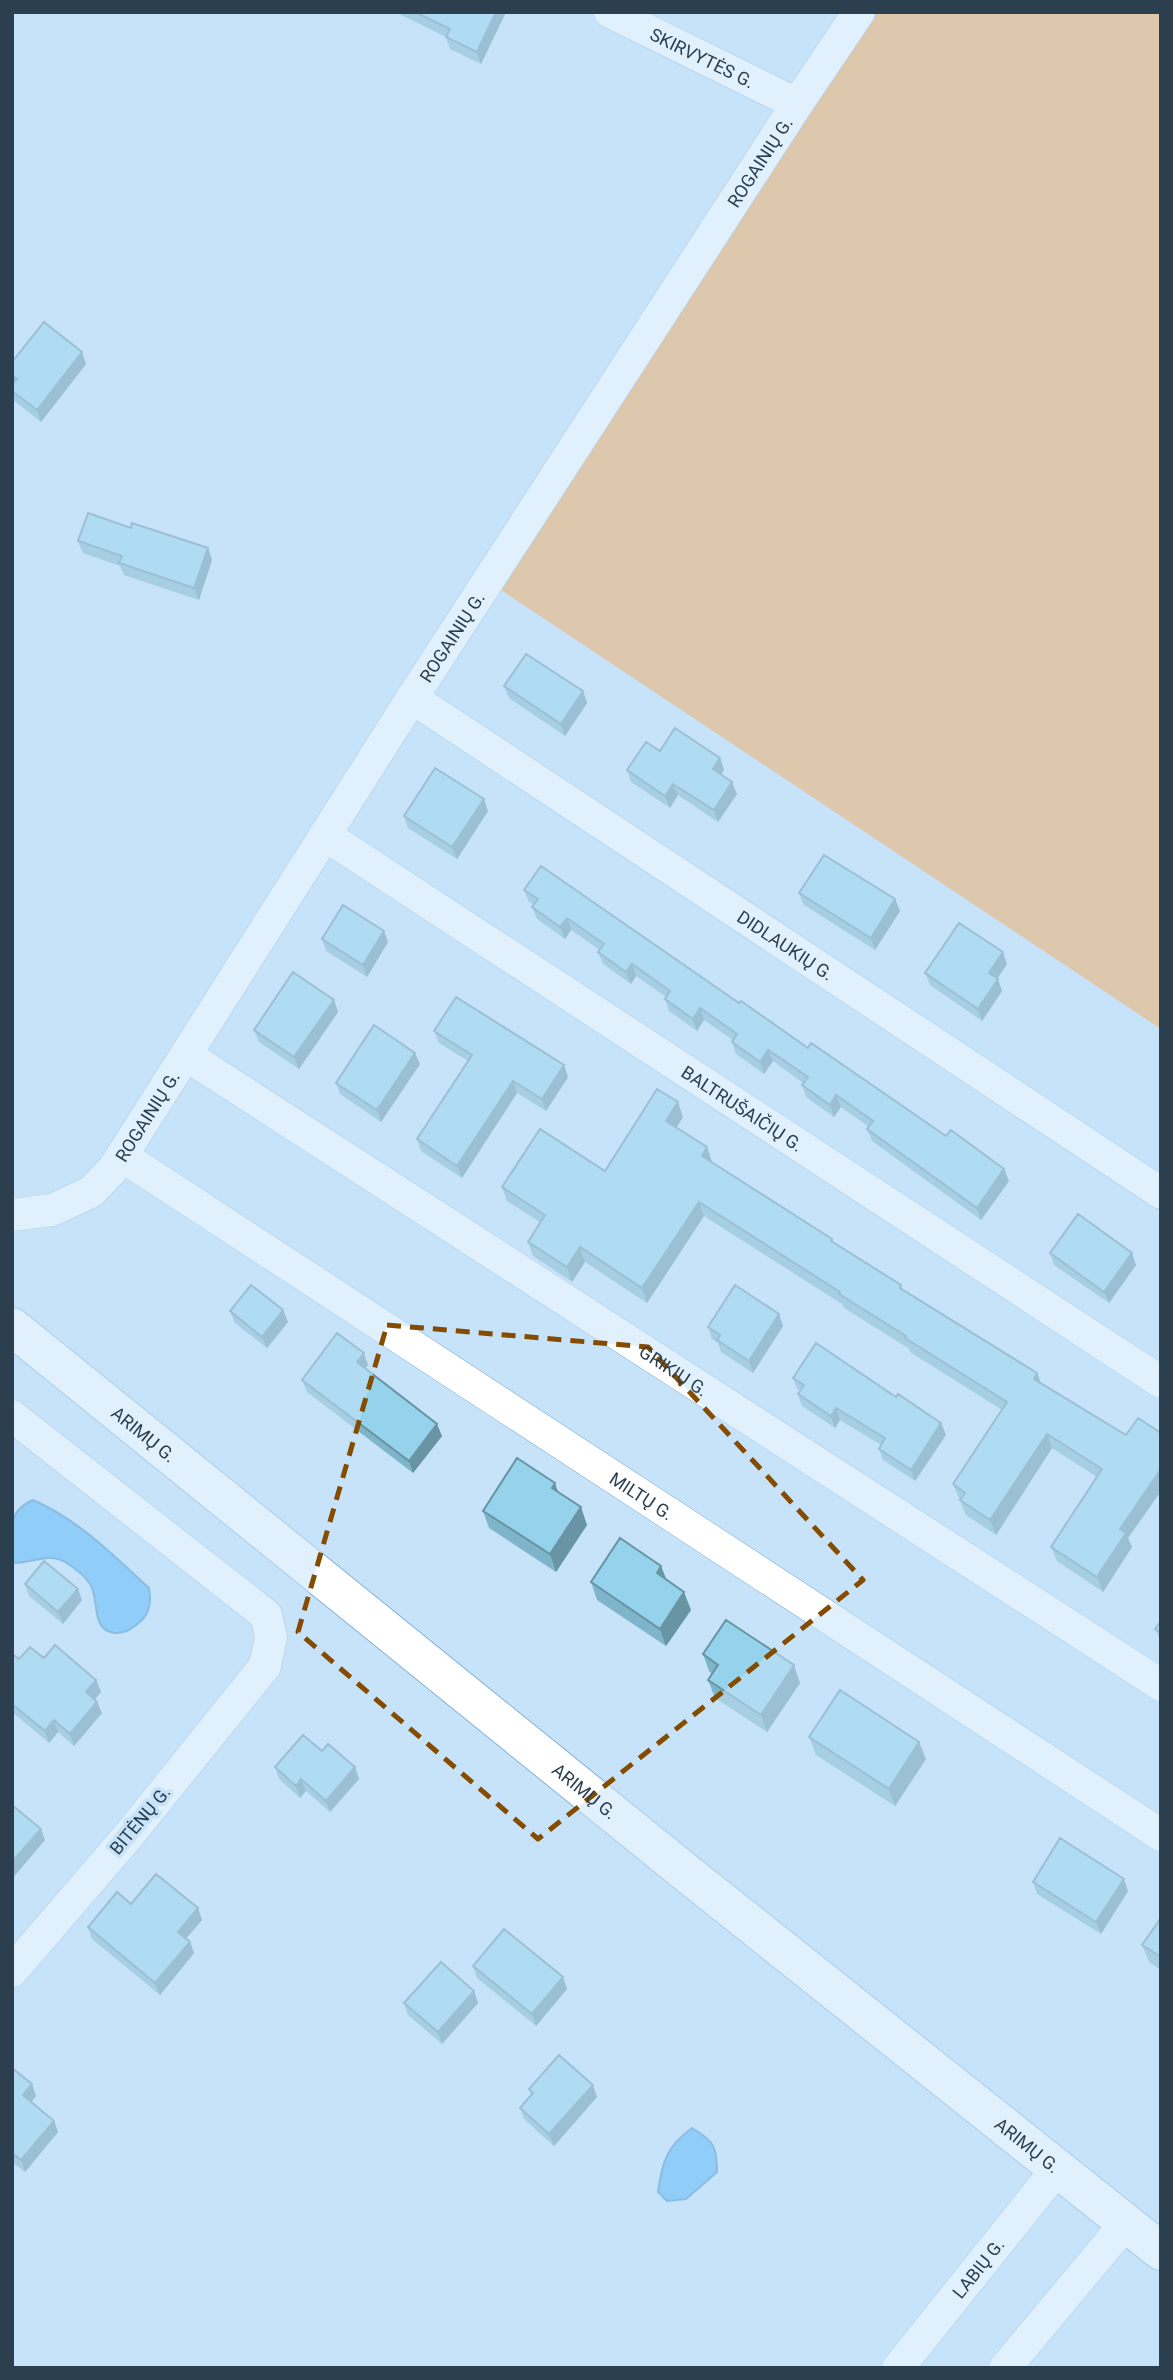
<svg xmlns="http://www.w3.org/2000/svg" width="1173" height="2380" font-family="Roboto,sans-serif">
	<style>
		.green { fill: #f8a652 }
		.water { fill: #4eb1f9; stroke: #448fc6; stroke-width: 2 }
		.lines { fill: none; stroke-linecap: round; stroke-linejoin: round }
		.minor-casing { stroke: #84b1d6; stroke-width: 33 }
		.major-casing { stroke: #84b1d6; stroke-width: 40 }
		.minor { stroke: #fff; stroke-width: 32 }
		.major { stroke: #fff; stroke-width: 38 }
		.wall { fill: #7fb5ca }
		.shaded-wall { fill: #6894a4 }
		.building { fill: #94d3eb; stroke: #6894a4; stroke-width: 2 }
		.marked { fill: none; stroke: #854c00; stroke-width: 5; stroke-dasharray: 14 9; stroke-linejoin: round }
		.labels { text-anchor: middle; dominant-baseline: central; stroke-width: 7; stroke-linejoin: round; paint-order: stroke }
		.street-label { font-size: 18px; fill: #2c3f4f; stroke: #c7e3fa }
	</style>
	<rect width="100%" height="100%" fill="#c7e3fa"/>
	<path class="green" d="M872,12H1161V1029L501,590Z"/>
	<path class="water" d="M33,1500C79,1520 113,1555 149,1588C151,1599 151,1610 143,1619C136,1626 125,1634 115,1633C90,1631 100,1599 90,1584C85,1576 73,1567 65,1562C50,1552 29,1564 12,1563C12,1537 4,1512 33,1500Z
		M692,2128C714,2141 717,2146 717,2172L686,2199L667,2201L658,2192C662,2162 667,2146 692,2128Z"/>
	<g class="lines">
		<defs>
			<g id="minor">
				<path id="s1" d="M610,12L797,104"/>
				<path id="s2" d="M412,698L1161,1193"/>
				<path id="s3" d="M325,835L1161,1382"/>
				<path id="s4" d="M186,1055L1161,1685"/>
				<path id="s5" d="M122,1156L1161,1835"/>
				<path id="s6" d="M12,1215L52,1210L91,1192L114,1168L412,698L797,104L859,12"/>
				<path d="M12,1416L266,1615L271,1637L265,1666L129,1835L12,1971"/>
				<path id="s7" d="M898,2368L1057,2169"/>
				<path d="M1005,2368L1126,2223"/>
			</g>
			<g id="major">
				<path id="s8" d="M12,1327L689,1875L1161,2251"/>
			</g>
		</defs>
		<use href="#minor" class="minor-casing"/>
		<use href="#major" class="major-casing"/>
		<use href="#minor" class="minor"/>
		<use href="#major" class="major"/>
	</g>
	<path class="wall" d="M395,12H506L481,64L450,49L446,37Z
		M12,362L86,364L41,422L13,400Z
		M131,528L208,548L212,560L199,600L124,575L120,566L83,553L78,541Z
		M504,686L583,691L587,703L565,736L509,698Z
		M660,751L720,758L724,770L721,775L737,794L718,822L678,795L670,808L631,782L627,770Z
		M488,811L457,859L408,828L404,816Z
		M524,890L739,1003L1009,1181L981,1220L872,1141L867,1129L869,1127L841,1107L834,1117L806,1097L802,1085L803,1083L773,1061L764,1074L736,1054L732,1042L733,1040L704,1020L697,1031L669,1011L665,999L666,997L636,976L631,984L603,964L598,952L600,950L571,930L565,939L537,919L532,907L534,905L529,902Z
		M799,893L895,899L900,911L875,950L804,905Z
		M322,939L388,942L367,977L326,951Z
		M1007,964L997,979L1002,991L982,1021L930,985L925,973Z
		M334,1000L338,1012L299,1069L259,1042L254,1030Z
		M434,1031L564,1065L568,1077L546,1111L517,1093L462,1178L421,1151L417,1139L468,1061L439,1043Z
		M420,1064L381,1122L340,1094L336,1083Z
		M683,1117L676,1128L712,1162L832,1239L834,1243L901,1285L902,1289L1037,1373L1041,1383L1126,1435L1161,1433V1491L1128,1538L1132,1547L1103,1592L1057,1561L1051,1547L1097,1477L1052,1448L996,1535L966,1515L953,1484L1002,1410L910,1352L908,1348L844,1308L842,1304L704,1216L647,1303L585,1262L572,1282L533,1256L528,1242L540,1222L507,1201L502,1187L605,1171Z
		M1050,1253L1136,1265L1109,1303L1054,1265Z
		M230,1311L288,1322L267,1348L235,1323Z
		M783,1326L753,1373L721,1352L718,1343L712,1339L708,1327Z
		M368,1365L365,1368L442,1436L413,1473L307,1392L302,1380Z
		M793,1378L896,1397L941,1423L946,1435L915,1481L883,1460L879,1449L881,1445L840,1420L835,1428L802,1406L798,1394L800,1391L797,1389Z
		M483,1511L587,1525L556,1572L489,1528Z
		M661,1566L666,1579L691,1610L666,1646L597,1600L591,1582Z
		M25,1584L82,1600L63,1624L29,1596Z
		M1161,1621V1641L1155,1629Z
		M12,1654L19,1659L44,1658L96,1680L101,1692L95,1699L102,1713L74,1746L58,1732L49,1743L12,1712Z
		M703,1654L800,1683L767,1732L715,1698L708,1680L712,1674L709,1671Z
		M809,1737L926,1759L895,1806L816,1755Z
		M322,1751L355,1767L359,1779L330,1812L306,1791L300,1798L279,1779L275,1767Z
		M1033,1882L1128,1891L1101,1934L1037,1894Z
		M131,1904L198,1908L202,1920L186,1939L190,1942L194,1953L160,1995L92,1939L88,1927Z
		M1161,1918V1970L1149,1962L1142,1945Z
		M473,1966L563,1977L567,1989L536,2026L477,1978Z
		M474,1991L478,2003L442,2044L408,2015L404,2003Z
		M12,2068L36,2096L31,2102L54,2121L58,2132L25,2172L12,2162Z
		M529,2089L597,2097L554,2146L524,2119L520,2108L531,2095Z"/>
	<path class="shaded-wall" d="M496,12H506L481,64L477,52Z
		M82,352L86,364L41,422L37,410Z
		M208,548L212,560L199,600L194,588Z
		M583,691L587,703L565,736L561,724Z
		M720,758L724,770L717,781L713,769Z
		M732,782L737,794L718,822L714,810Z
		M673,784L678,795L670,808L665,796Z
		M484,799L488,811L457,859L452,847Z
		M895,899L900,911L875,950L871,938Z
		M567,918L571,930L565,939L560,927Z
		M384,931L388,942L367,977L363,965Z
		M1003,952L1007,964L993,985L989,973Z
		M632,964L636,976L631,984L626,972Z
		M998,979L1002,991L982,1021L978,1009Z
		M334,1000L338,1012L299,1069L294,1057Z
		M700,1008L704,1020L697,1031L693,1019Z
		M768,1050L773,1061L764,1074L760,1062Z
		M415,1053L420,1064L381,1122L377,1110Z
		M564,1065L568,1077L546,1111L542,1099Z
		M513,1081L517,1093L462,1178L457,1166Z
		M836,1095L841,1107L834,1117L830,1105Z
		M678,1102L683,1117L671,1136L666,1121Z
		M707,1147L712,1162L707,1170L702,1156Z
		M1004,1169L1009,1181L981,1220L977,1208Z
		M699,1202L704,1216L647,1303L642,1288Z
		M580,1247L585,1262L572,1282L567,1267Z
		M1132,1253L1136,1265L1109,1303L1104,1292Z
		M283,1310L288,1322L267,1348L262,1337Z
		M779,1314L783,1326L753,1373L749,1361Z
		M364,1353L368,1365L361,1374L357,1362Z
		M1037,1373L1042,1387L1034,1379Z
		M836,1408L840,1420L835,1428L831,1416Z
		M941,1423L946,1435L915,1481L911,1470Z
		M437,1424L442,1436L413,1473L409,1461Z
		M1047,1434L1052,1448L996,1535L990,1520Z
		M1161,1469V1491L1128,1538L1132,1547L1103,1592L1097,1577L1120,1529Z
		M555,1483L561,1500L552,1488Z
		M581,1507L587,1525L556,1572L550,1554Z
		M661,1566L668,1584L657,1573Z
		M78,1589L82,1600L63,1624L58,1612Z
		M684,1592L691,1610L666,1646L660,1629Z
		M794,1665L800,1683L767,1732L761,1715Z
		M96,1680L101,1692L91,1704L86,1692Z
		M97,1702L102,1713L74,1746L70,1734Z
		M54,1720L58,1732L49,1743L45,1731Z
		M919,1742L926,1759L895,1806L889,1789Z
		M355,1767L359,1779L330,1812L326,1801Z
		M301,1779L306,1791L300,1798L296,1786Z
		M41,1829L45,1840L12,1879V1862Z
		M1124,1879L1128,1891L1101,1934L1096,1922Z
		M198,1908L202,1920L182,1943L178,1932Z
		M190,1942L194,1953L160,1995L155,1983Z
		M563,1977L567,1989L536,2026L532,2014Z
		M474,1991L478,2003L442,2044L438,2032Z
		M32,2084L36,2096L27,2107L23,2095Z
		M593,2085L597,2097L554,2146L549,2134Z
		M54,2121L58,2132L25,2172L21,2160Z"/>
	<path class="building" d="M415,12H496L477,52L446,37L450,29Z
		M44,322L82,352L37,410L12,391V384L17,379L12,375V362Z
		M88,513L131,528L132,523L208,548L194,588L119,563L122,556L78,541Z
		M526,654L583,691L561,724L504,686Z
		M675,728L720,758L713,769L732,782L714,810L673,784L665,796L627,770L646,742L660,751Z
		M435,768L484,799L452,847L404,816Z
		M824,855L895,899L871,938L799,893Z
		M541,866L739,1003L741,1001L808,1048L811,1043L946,1136L951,1130L1004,1169L977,1208L867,1129L873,1121L836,1095L830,1105L802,1085L808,1077L768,1050L760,1062L732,1042L737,1034L700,1008L693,1019L665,999L670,991L632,964L626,972L598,952L604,944L567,918L560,927L532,907L538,899L524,890Z
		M343,905L384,931L363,965L322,939Z
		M959,923L1003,952L989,973L998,979L978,1009L925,973Z
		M293,972L334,1000L294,1057L254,1030Z
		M456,997L564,1065L542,1099L513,1081L457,1166L417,1139L472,1055L434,1031Z
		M374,1025L415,1053L377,1110L336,1083Z
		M657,1089L678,1102L666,1121L707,1147L702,1156L832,1239L831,1241L901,1285L900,1288L1037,1373L1034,1379L1126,1435L1138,1418L1161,1433V1469L1120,1529L1126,1533L1097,1577L1051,1547L1102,1469L1047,1434L990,1520L960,1500L965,1493L953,1484L1007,1402L905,1338L906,1336L839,1294L840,1292L699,1202L642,1288L580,1247L567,1267L528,1242L545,1215L502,1187L540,1129L605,1171Z
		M1078,1214L1132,1253L1104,1292L1050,1253Z
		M251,1285L283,1310L262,1337L230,1311Z
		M735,1285L779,1314L749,1361L717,1340L720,1335L708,1327Z
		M337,1333L364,1353L357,1362L437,1424L409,1461L302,1380Z
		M816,1343L896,1397L898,1394L941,1423L911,1470L879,1449L885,1438L836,1408L831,1416L798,1394L804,1385L793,1378Z
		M517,1458L555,1483L552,1488L581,1507L550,1554L483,1511Z
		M620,1538L661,1566L657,1573L684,1592L660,1629L591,1582Z
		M44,1561L78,1589L58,1612L25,1584Z
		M726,1620L794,1665L761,1715L708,1680L718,1665L703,1654Z
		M1161,1621V1633L1155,1629Z
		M55,1645L96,1680L86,1692L97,1702L70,1734L54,1720L45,1731L12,1704V1654L19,1659L30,1647L44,1658Z
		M840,1690L919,1742L889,1789L809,1737Z
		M303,1735L322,1751L328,1744L355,1767L326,1801L301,1779L296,1786L275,1767Z
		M12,1805L41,1829L12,1862Z
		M1060,1838L1124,1879L1096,1922L1033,1882Z
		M156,1874L198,1908L178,1932L190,1942L155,1983L88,1927L117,1892L131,1904Z
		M1161,1918V1957L1142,1945Z
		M504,1929L563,1977L532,2014L473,1966Z
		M441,1962L474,1991L438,2032L404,2003Z
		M559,2055L593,2085L549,2134L520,2108L533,2093L529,2089Z
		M12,2068L32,2084L23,2095L54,2121L21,2160L12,2153Z"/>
	<path d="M0 0H1173V2380H0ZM387,1325L648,1347L863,1580L538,1839L298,1632Z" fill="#c7e3fa" fill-opacity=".55" fill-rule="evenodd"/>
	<path class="marked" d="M387,1325L648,1347L863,1580L538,1839L298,1632Z"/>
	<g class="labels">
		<g class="street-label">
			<text stroke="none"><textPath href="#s1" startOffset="103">SKIRVYTĖS G.</textPath></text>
			<text stroke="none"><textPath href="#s6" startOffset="1312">ROGAINIŲ G.</textPath></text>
			<text stroke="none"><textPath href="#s6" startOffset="746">ROGAINIŲ G.</textPath></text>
			<text stroke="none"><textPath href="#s2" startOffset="448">DIDLAUKIŲ G.</textPath></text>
			<text stroke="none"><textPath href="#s3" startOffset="499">BALTRUŠAIČIŲ G.</textPath></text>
			<text stroke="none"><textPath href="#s6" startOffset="178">ROGAINIŲ G.</textPath></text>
			<text stroke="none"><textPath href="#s4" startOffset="581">GRIKIŲ G.</textPath></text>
			<text stroke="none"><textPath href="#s8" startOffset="170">ARIMŲ G.</textPath></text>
			<text stroke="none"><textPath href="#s5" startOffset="621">MILTŲ G.</textPath></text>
			<text stroke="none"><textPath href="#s8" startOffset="737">ARIMŲ G.</textPath></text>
			<text transform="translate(140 1820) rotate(-50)">BITĖNŲ G.</text>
			<text stroke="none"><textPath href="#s8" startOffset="1304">ARIMŲ G.</textPath></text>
			<text stroke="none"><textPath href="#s7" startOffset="128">LABIŲ G.</textPath></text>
		</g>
	</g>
	<rect width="1173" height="2380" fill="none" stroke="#2c3f4f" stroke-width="28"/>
</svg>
